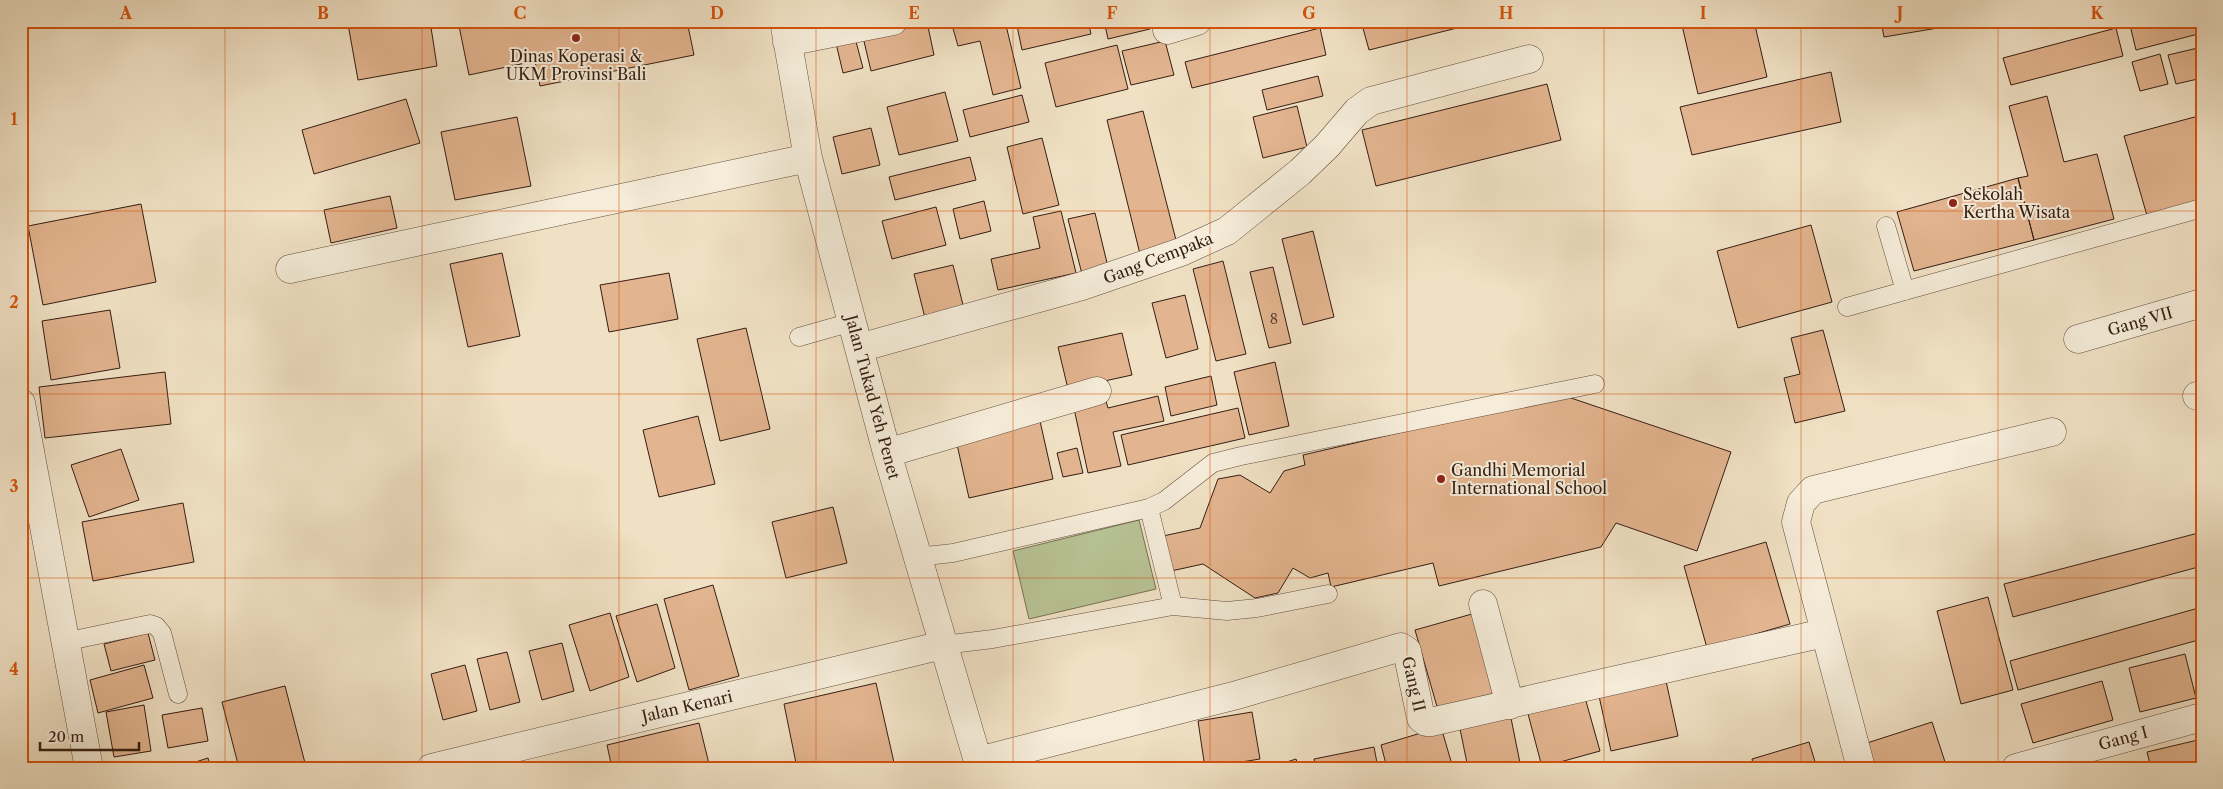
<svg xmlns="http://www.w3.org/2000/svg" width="2223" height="789" font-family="'Libre Caslon Text',serif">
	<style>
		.green { fill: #b8c395; stroke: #767054 }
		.building { fill: #e2b48f; stroke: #341d13 }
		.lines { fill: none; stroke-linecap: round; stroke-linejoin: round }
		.service-casing { stroke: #634e3f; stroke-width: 19 }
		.minor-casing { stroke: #634e3f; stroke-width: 29 }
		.service { stroke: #f5ecd9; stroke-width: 18 }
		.minor { stroke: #f5ecd9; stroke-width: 28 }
		.grid { fill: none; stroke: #d6530d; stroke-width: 1; stroke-opacity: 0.55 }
		.poi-dot { fill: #8f2418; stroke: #f5ecd9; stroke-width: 2 }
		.labels { text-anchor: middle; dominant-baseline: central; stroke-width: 4; stroke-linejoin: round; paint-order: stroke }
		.number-label { font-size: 14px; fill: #604332 }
		.poi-label { font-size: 16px; fill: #341d13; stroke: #f5ecd9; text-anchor: start }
		.street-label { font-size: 16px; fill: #341d13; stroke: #f5ecd9 }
		.neatline { fill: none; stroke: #d6530d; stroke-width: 2 }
		.grid-label { font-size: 16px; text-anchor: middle; font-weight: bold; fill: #d6530d }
	</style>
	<rect width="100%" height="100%" fill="#f0e1c4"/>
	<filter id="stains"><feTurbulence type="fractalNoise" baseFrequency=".004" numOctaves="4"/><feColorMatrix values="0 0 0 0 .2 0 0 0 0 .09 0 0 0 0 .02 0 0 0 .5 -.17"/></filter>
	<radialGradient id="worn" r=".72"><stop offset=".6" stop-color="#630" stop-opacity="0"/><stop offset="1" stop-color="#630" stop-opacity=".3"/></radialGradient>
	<path class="green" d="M1139,520L1156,589L1029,619L1013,551Z"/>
	<path class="building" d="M362,21H430L437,66L358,80L348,24Z
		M458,21H687L694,55L540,86L535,61L469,75Z
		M966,21H1005L1021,88L993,95L980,41L958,46L952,25Z
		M1016,21H1088L1091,34L1022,50Z
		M1104,21H1148L1150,29L1108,39Z
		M1361,21H1459L1461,27L1369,50Z
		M1681,21H1754L1767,77L1698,94Z
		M1881,21H1961L1962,24L1884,37Z
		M2129,21H2202V33L2136,50Z
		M927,22L934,55L871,71L863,37Z
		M1320,28L1326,55L1192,88L1185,62Z
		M2116,28L2123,56L2011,85L2003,58Z
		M854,34L863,68L843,73L835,39Z
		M1165,41L1174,75L1131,85L1122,51Z
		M1117,45L1128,89L1056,107L1045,63Z
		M2202,47V78L2176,84L2168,55Z
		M2160,54L2168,84L2140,91L2132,62Z
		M1831,72L1841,122L1692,155L1680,107Z
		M1318,76L1323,96L1267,110L1262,90Z
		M1547,84L1561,140L1376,186L1362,130Z
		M945,92L958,141L899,155L887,107Z
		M1022,95L1029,122L970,137L963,110Z
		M2047,96L2064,162L2097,154L2114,219L2034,240L2018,178L2028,176L2009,106Z
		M406,99L420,143L314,174L302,130Z
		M1297,106L1307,147L1263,158L1253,117Z
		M1143,111L1177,244L1140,254L1107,120Z
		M2202,115V204L2148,219L2124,136Z
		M517,117L531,186L455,200L441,132Z
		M871,128L880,165L842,174L833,137Z
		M1042,138L1059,205L1023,214L1007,147Z
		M970,157L976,180L895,200L889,177Z
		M2018,178L2034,240L1914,271L1897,212Z
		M390,196L397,228L331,243L324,210Z
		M984,201L991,231L960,239L953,209Z
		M141,204L156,282L43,305L28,226Z
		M936,207L946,245L892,259L882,221Z
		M1061,211L1076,273L998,290L991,259L1040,248L1033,217Z
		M1095,213L1108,267L1082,274L1068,219Z
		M1811,225L1832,302L1738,328L1717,251Z
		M1313,231L1334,317L1303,325L1282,239Z
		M502,253L520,336L468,347L450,264Z
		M1223,261L1246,354L1216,361L1193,269Z
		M953,265L964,309L925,318L914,274Z
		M1273,267L1291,343L1269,348L1250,272Z
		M669,273L678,319L609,332L600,285Z
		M1185,295L1198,349L1166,358L1152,303Z
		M110,310L120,368L51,380L42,321Z
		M746,328L770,429L720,441L697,339Z
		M1823,330L1845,411L1795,423L1784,378L1800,374L1791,338Z
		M1122,333L1132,375L1068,389L1058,347Z
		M1275,362L1289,426L1249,435L1234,372Z
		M165,372L171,424L45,438L39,387Z
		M1211,376L1217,405L1171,416L1165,387Z
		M1562,395L1731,452L1697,551L1616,523L1601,547L1439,586L1433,563L1331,587L1328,573L1310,578L1293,568L1278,593L1255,598L1203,564L1171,571L1163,536L1200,528L1218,479L1240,475L1270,493L1284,471L1305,465L1303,455Z
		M1158,396L1164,421L1113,432L1121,466L1088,473L1073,404L1105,398L1108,408Z
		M1238,408L1245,438L1128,465L1121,435Z
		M698,416L715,484L659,497L643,430Z
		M1040,421L1053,479L969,498L956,440Z
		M1077,448L1083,473L1063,477L1057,453Z
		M121,449L139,500L89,517L71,465Z
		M183,503L194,562L93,581L82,522Z
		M833,507L847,563L786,578L772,522Z
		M2202,532V566L2013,617L2004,584Z
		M1766,542L1790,624L1707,648L1684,566Z
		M713,585L739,676L689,690L664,599Z
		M1988,597L2013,690L1961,704L1937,611Z
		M657,604L675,668L637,682L616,616Z
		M2202,607V639L2018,690L2010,661Z
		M1479,612L1502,692L1438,710L1415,630Z
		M610,613L629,677L590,691L569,625Z
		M148,633L155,660L111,671L104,644Z
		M562,643L574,691L542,700L529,651Z
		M507,652L520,702L490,710L477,659Z
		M2185,654L2196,698L2140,712L2129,668Z
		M144,665L153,698L98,713L90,680Z
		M465,665L477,711L443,720L431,674Z
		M1666,681L1678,736L1611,751L1599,696Z
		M2102,681L2113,720L2033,743L2021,704Z
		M876,683L895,767L797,768L784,704Z
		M285,686L305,763L286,768H239L222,702Z
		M1584,694L1600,751L1542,767L1527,710Z
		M144,705L151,751L114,757L106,712Z
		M202,708L208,741L168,748L162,715Z
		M1252,712L1260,759L1205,768L1198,721Z
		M1510,713L1521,768H1468L1459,724Z
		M1932,722L1947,768H1872L1864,744Z
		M699,723L710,768H612L607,745Z
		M1441,727L1453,768H1387L1381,745Z
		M2202,739V768H2151L2147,752Z
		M1809,742L1817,768H1754L1752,759Z
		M1374,747L1378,768H1316L1314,759Z
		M208,758L211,768H177Z
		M1296,759L1299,768H1268Z
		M918,763L920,768H900Z"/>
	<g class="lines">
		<defs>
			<path id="service" d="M1886,226L1905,291
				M1847,307L2202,208
				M799,337L852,322
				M1149,508L1173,606
				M917,557L953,553L1149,508L1164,501L1213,463L1241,456L1595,384
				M64,642L150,624L156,626L162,633L178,694
				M943,645L993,639L1173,606L1227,611L1257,608L1328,594"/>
			<path id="minor" d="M784,21L808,158L887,453L980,768
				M1167,30L1197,21
				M787,42L893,21
				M290,269L808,158
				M2078,339L2202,303
				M859,348L1082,286L1181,252L1227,231L1300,172L1327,146L1357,111L1371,101L1529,59
				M2197,396L2202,395
				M21,403L89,768
				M887,453L1097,391
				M1483,604L1510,705
				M978,761L1237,695L1401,647L1407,651L1421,718L1426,722H1431L1824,633
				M431,768L943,645
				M1861,768L1796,522L1801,503L1813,490L2052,432
				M2016,768L2202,717"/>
		</defs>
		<use href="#service" class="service-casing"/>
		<use href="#minor" class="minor-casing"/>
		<use href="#service" class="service"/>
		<use href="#minor" class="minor"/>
	</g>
	<path class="grid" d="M225,21V768M422,21V768M619,21V768M816,21V768M1013,21V768M1210,21V768M1407,21V768M1604,21V768M1801,21V768M1998,21V768M21,211H2202M21,394H2202M21,578H2202"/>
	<g class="poi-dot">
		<circle cx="576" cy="38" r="5"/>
		<circle cx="1953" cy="203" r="5"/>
		<circle cx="1441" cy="479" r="5"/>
	</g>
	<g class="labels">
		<g class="number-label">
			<text x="1274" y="319">8</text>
		</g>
		<g class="poi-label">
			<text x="576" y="56" text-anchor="middle">Dinas Koperasi &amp;<tspan x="576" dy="18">UKM Provinsi Bali</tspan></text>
			<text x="1963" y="194">Sekolah<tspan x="1963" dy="18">Kertha Wisata</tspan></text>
			<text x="1451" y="470">Gandhi Memorial<tspan x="1451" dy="18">International School</tspan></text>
		</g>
		<g class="street-label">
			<text transform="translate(1158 258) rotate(-21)">Gang Cempaka</text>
			<text transform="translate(2140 321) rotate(-16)">Gang VII</text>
			<text transform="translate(873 397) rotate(75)">Jalan Tukad Yeh Penet</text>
			<text transform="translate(1414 684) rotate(77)">Gang II</text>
			<text transform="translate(687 706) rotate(-13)">Jalan Kenari</text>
			<text transform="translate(2123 738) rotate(-15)">Gang I</text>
		</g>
	</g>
	<rect width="2223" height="789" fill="none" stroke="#f0e1c4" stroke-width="55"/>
	<path d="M40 742v8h99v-8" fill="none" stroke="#341d13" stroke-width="2.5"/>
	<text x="48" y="742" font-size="15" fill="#341d13" stroke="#f5ecd9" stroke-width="4" paint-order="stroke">20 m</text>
	<rect x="28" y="28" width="2168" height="734" class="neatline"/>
	<g class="grid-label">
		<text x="126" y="19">A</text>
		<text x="323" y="19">B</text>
		<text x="520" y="19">C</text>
		<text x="717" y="19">D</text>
		<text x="914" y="19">E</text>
		<text x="1112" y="19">F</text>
		<text x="1309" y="19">G</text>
		<text x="1506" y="19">H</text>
		<text x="1703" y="19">I</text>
		<text x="1900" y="19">J</text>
		<text x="2097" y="19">K</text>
		<text x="14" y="125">1</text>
		<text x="14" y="308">2</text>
		<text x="14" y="492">3</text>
		<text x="14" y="675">4</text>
	</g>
	<rect width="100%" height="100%" filter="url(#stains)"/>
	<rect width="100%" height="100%" fill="url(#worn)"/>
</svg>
